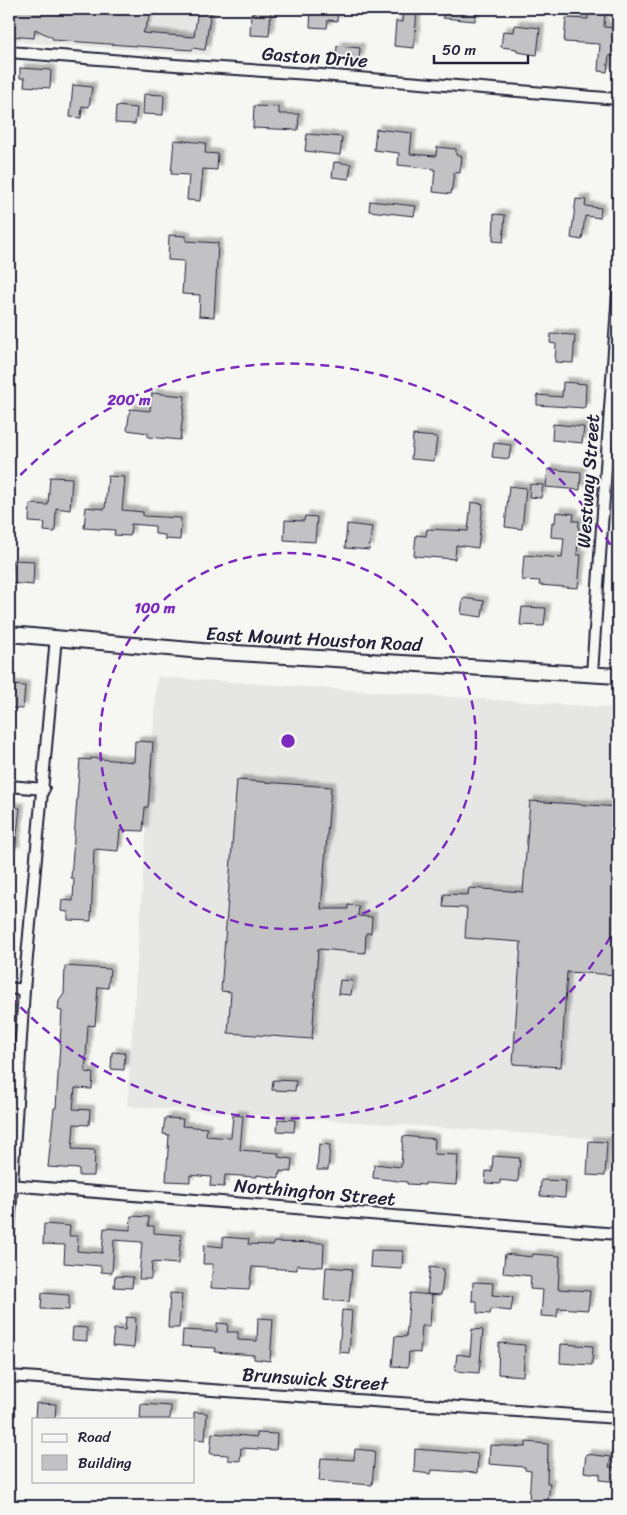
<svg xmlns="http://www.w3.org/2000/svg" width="627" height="1515" font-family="Sriracha,sans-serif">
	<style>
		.built { fill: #e6e6e4 }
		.building { fill: #c2c2c4; stroke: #22223b; filter: url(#shadow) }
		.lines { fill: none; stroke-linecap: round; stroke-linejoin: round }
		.minor-casing { stroke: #22223b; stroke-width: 14 }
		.secondary-casing { stroke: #22223b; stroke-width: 18 }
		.minor { stroke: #f6f6f2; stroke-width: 10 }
		.secondary { stroke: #f6f6f2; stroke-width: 14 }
		.ring { fill: none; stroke: #7b2cbf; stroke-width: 2.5; stroke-dasharray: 9 6 }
		.labels { text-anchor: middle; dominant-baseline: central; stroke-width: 4; stroke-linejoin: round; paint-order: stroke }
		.street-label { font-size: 19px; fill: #22223b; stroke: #f6f6f2 }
		.centre { fill: #7b2cbf; stroke: #f6f6f2; stroke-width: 2.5 }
		.ring-label { font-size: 15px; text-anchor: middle; font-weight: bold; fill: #7b2cbf; stroke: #f6f6f2; stroke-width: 4; stroke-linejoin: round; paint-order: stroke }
	</style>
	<defs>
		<filter id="shadow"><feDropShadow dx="4.5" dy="-4.5" stdDeviation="1" flood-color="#0004"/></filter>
	</defs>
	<rect width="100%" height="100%" fill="#f6f6f2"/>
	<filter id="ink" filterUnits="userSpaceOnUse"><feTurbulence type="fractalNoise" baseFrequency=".02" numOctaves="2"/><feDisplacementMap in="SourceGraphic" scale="10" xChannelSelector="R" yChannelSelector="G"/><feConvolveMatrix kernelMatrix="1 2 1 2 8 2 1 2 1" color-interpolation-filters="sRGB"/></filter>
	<g filter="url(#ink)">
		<path class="built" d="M9,9H216L210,55L9,41Z
			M157,677L618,708V1140L127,1106Z"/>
		<path class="building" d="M9,9H153L143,33L194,37L198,9H211L205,50L193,48L192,50L53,40V38L35,29L34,38L9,36Z
			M254,9H271L269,36L250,35L251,14H254Z
			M311,9H338L337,21L328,20L327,28L310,27Z
			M403,9H417L414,48L394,46L396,21L402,22Z
			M444,9H476L475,21L443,18Z
			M588,9H605L604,27L618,28V56H609L607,72L598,71L600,44L564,42L566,18L588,19Z
			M515,25L540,28L537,55L517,52V49L501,47L503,31L514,32Z
			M337,46L360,48L359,60L336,58Z
			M20,68L51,70L50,88L24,86L25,78H20Z
			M73,85L92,87L89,107L82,106L81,118L70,117Z
			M144,94L164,95L163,115L143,114Z
			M116,106L137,108L135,124L115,123Z
			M254,106L279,107V114H299L298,130L253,128Z
			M376,129L412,133L410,154L436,156L437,147L456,149V155L462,156L460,173L454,172L451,194L433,192L435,169L398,165L399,153L374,150Z
			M307,134L342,137L340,155L305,151Z
			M174,140L206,143L205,153L218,154L217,170L203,169L200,201L187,200L189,175L171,174Z
			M334,162L351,164L349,179L332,177Z
			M576,199L586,200L585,206L601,208L600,218L585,216L582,240L571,238Z
			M370,201L416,206L414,216L369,211Z
			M494,214L505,215L503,242L493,241Z
			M169,235L186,236V241L218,243L214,317L199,316L200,295L182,294L184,261L168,260Z
			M551,334L575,335L573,363L555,362L556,344L550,343Z
			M563,382L586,384L585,408L537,405V395L562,397Z
			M152,393L185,396L180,440L148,437V433L127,430L130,409L150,411Z
			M553,424L584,427L582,443L552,440Z
			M413,435L437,437L434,461L411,459Z
			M494,443L511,445L509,459L492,457Z
			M548,469L581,472L580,490L546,487Z
			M108,476L125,477L122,510L143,512V516L181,518L180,540L165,539V535L155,534V526L131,524L130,536L114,535L115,530L84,528L86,507L105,509Z
			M50,477L72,478L70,510L56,508L55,532L44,531L45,523L29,522L30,504L48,505Z
			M530,484L543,485L541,498L529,497Z
			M509,486L526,488L522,529L505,527Z
			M471,502L483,504L478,548L456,545L455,559L414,556L416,535L426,536L427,529L468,531Z
			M556,512L574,514L573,521H579L577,555H581L578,588L539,585L540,581L522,580L524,555L562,558L564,538L551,537L552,522L555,523Z
			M305,516L317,517L315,542L284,540L285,520L304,521Z
			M347,524L372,527L369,550L345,548Z
			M13,560L34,561L33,585L11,583Z
			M463,598L484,601L482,617L461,614Z
			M522,607L546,608L544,626L520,625Z
			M9,685L25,686L23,709L9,708Z
			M135,741L153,742L148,807H145L143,831L120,830L118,851L94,849L91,921L68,920V912L61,911L62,900L73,901L74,878H71L80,759L91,760V758L134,762Z
			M237,780L331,787L321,909H348V905L359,906L358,916L372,917L371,933H366L365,953L318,949L312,1039L228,1033L231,992L221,991Z
			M530,801L618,807V975L567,972L561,1067L513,1064L521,942L465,938L467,908L443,907L444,894L468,895L469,888L523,892Z
			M9,807L20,808L15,851H9Z
			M65,966L110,969L108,988L98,987L95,1026L88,1025L85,1072L93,1073L92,1089L75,1088L73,1109L90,1110L89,1125L74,1124L72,1149L95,1150L94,1176H79V1169L48,1167L54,1108H56L62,1011L58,1010L59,1001L64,994Z
			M340,980L353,981L351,995L338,994Z
			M112,1052L125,1053L124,1070L111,1069Z
			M273,1080L296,1081L295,1091L272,1090Z
			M233,1115L243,1116L240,1150L279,1153L278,1157L292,1159L291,1172L280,1171L279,1178L257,1175V1177L225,1175L224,1187L210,1186L211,1177L190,1175V1182L166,1181L169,1135L163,1134L165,1118L183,1119L182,1126L207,1128L206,1136L231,1138Z
			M278,1119L295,1120L294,1132L277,1131Z
			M403,1136L435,1139L434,1154L458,1155L456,1185L425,1183V1185L407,1184V1182L373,1178L374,1164L401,1167Z
			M589,1141L607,1142L605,1176L587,1175Z
			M319,1144L330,1145L328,1170H317Z
			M493,1156L520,1158L518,1182L500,1180V1184L485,1183L486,1171L492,1172Z
			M541,1180L566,1181L565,1198L540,1196Z
			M131,1216L149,1217L148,1226H154V1233L181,1235L178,1264L152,1262L151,1279H139L142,1242L114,1240L112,1273L101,1272V1266L64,1263L65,1245L43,1244L44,1224L70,1226L69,1236H78L77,1251L102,1253L104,1228L130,1230Z
			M223,1237L249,1239L248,1244L273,1245L274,1242L324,1243L323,1267L297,1265V1270L252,1267L249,1290L211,1288L213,1264H203L204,1245L223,1247Z
			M371,1250L403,1251L402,1269L370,1267Z
			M505,1254L532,1257L533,1254L560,1256L558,1289L590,1291L588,1310L558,1308L557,1317L541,1316L543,1290L530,1289L531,1276L503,1273Z
			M326,1267L352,1269L349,1302L324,1300Z
			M430,1267L444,1269L441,1295L427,1294Z
			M115,1276L133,1277L132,1288L114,1287Z
			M473,1282L493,1283L492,1295L513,1297L511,1311L491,1309L490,1314L477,1313V1301H472Z
			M42,1293L69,1295V1310L41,1309Z
			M170,1293L182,1294L179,1328H168Z
			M410,1293L432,1295L430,1326H422L420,1353L409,1352L408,1367L392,1366L395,1336L406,1337Z
			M342,1310L352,1311L349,1353L339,1352Z
			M126,1317L136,1318L134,1348L112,1346L114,1329L125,1330Z
			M258,1318L273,1319L270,1361L254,1359V1355L215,1352L216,1348L182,1346L183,1330L217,1332V1323L228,1324L227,1332H238V1340L257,1341Z
			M73,1327L87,1328V1341L72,1340Z
			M472,1329L483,1330L479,1373L455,1371L457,1354L470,1356Z
			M499,1343L525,1345L523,1376L498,1374Z
			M561,1344L593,1346L592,1365L560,1363Z
			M36,1403L56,1404L55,1419L35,1418Z
			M141,1404L171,1406L170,1419H140Z
			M194,1412L207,1413L205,1440L194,1439Z
			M212,1433L257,1437V1433L277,1434L276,1450L241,1448L240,1461L228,1460V1455L210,1454Z
			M526,1442L548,1444L547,1483H550L548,1502L529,1501L531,1471L525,1470V1467L489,1464L490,1445L526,1447Z
			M355,1449L375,1451L372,1485L319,1481L321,1458L354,1460Z
			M415,1449L478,1454L477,1473L432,1470L431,1474L414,1472Z
			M586,1454L611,1457L609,1467L618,1468V1482L600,1480V1474L584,1472Z"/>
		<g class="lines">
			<defs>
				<path id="minor" d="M9,52L175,65L309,74L618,99
					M592,674L618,291
					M9,786L44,789
					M9,988L24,990
					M9,1185L618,1234
					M9,1231L24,990L56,637
					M9,1376L618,1418"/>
				<path id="secondary" d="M9,634L202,651L618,676"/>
			</defs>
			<use href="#minor" class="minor-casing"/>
			<use href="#secondary" class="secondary-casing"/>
			<use href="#minor" class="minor"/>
			<use href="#secondary" class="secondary"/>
		</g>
	</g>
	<g class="ring">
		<circle cx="288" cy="741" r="188"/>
		<path d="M618 924A377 377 0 0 1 10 996M10 486A377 377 0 0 1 618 558"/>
	</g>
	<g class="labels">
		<g class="street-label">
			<text transform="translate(315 57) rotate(4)">Gaston Drive</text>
			<text transform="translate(588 481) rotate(-86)">Westway Street</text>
			<text transform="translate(314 639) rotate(3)">East Mount Houston Road</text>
			<text transform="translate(315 1192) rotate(5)">Northington Street</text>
			<text transform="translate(315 1379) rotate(4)">Brunswick Street</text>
		</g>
	</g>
	<circle cx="288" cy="741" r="8" class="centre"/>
	<g class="ring-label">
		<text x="129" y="405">200 m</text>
		<text x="155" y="613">100 m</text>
	</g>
	<rect width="627" height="1515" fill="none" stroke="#f6f6f2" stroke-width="30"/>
	<rect x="15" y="15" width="597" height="1485" fill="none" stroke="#22223b" stroke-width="2" filter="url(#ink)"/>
	<rect x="32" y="1418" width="162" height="65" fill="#f6f6f2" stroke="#a1a1a9"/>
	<rect x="42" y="1434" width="25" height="8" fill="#f6f6f2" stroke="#a1a1a9"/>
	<text x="78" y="1442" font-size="15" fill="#22223b">Road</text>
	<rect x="42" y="1455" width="25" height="15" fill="#c2c2c4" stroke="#a1a1a9"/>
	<text x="78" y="1468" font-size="15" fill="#22223b">Building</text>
	<path d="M434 55v8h94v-8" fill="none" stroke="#22223b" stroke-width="2.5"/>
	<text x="442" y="55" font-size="15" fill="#22223b" stroke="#f6f6f2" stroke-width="4" paint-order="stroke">50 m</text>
</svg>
